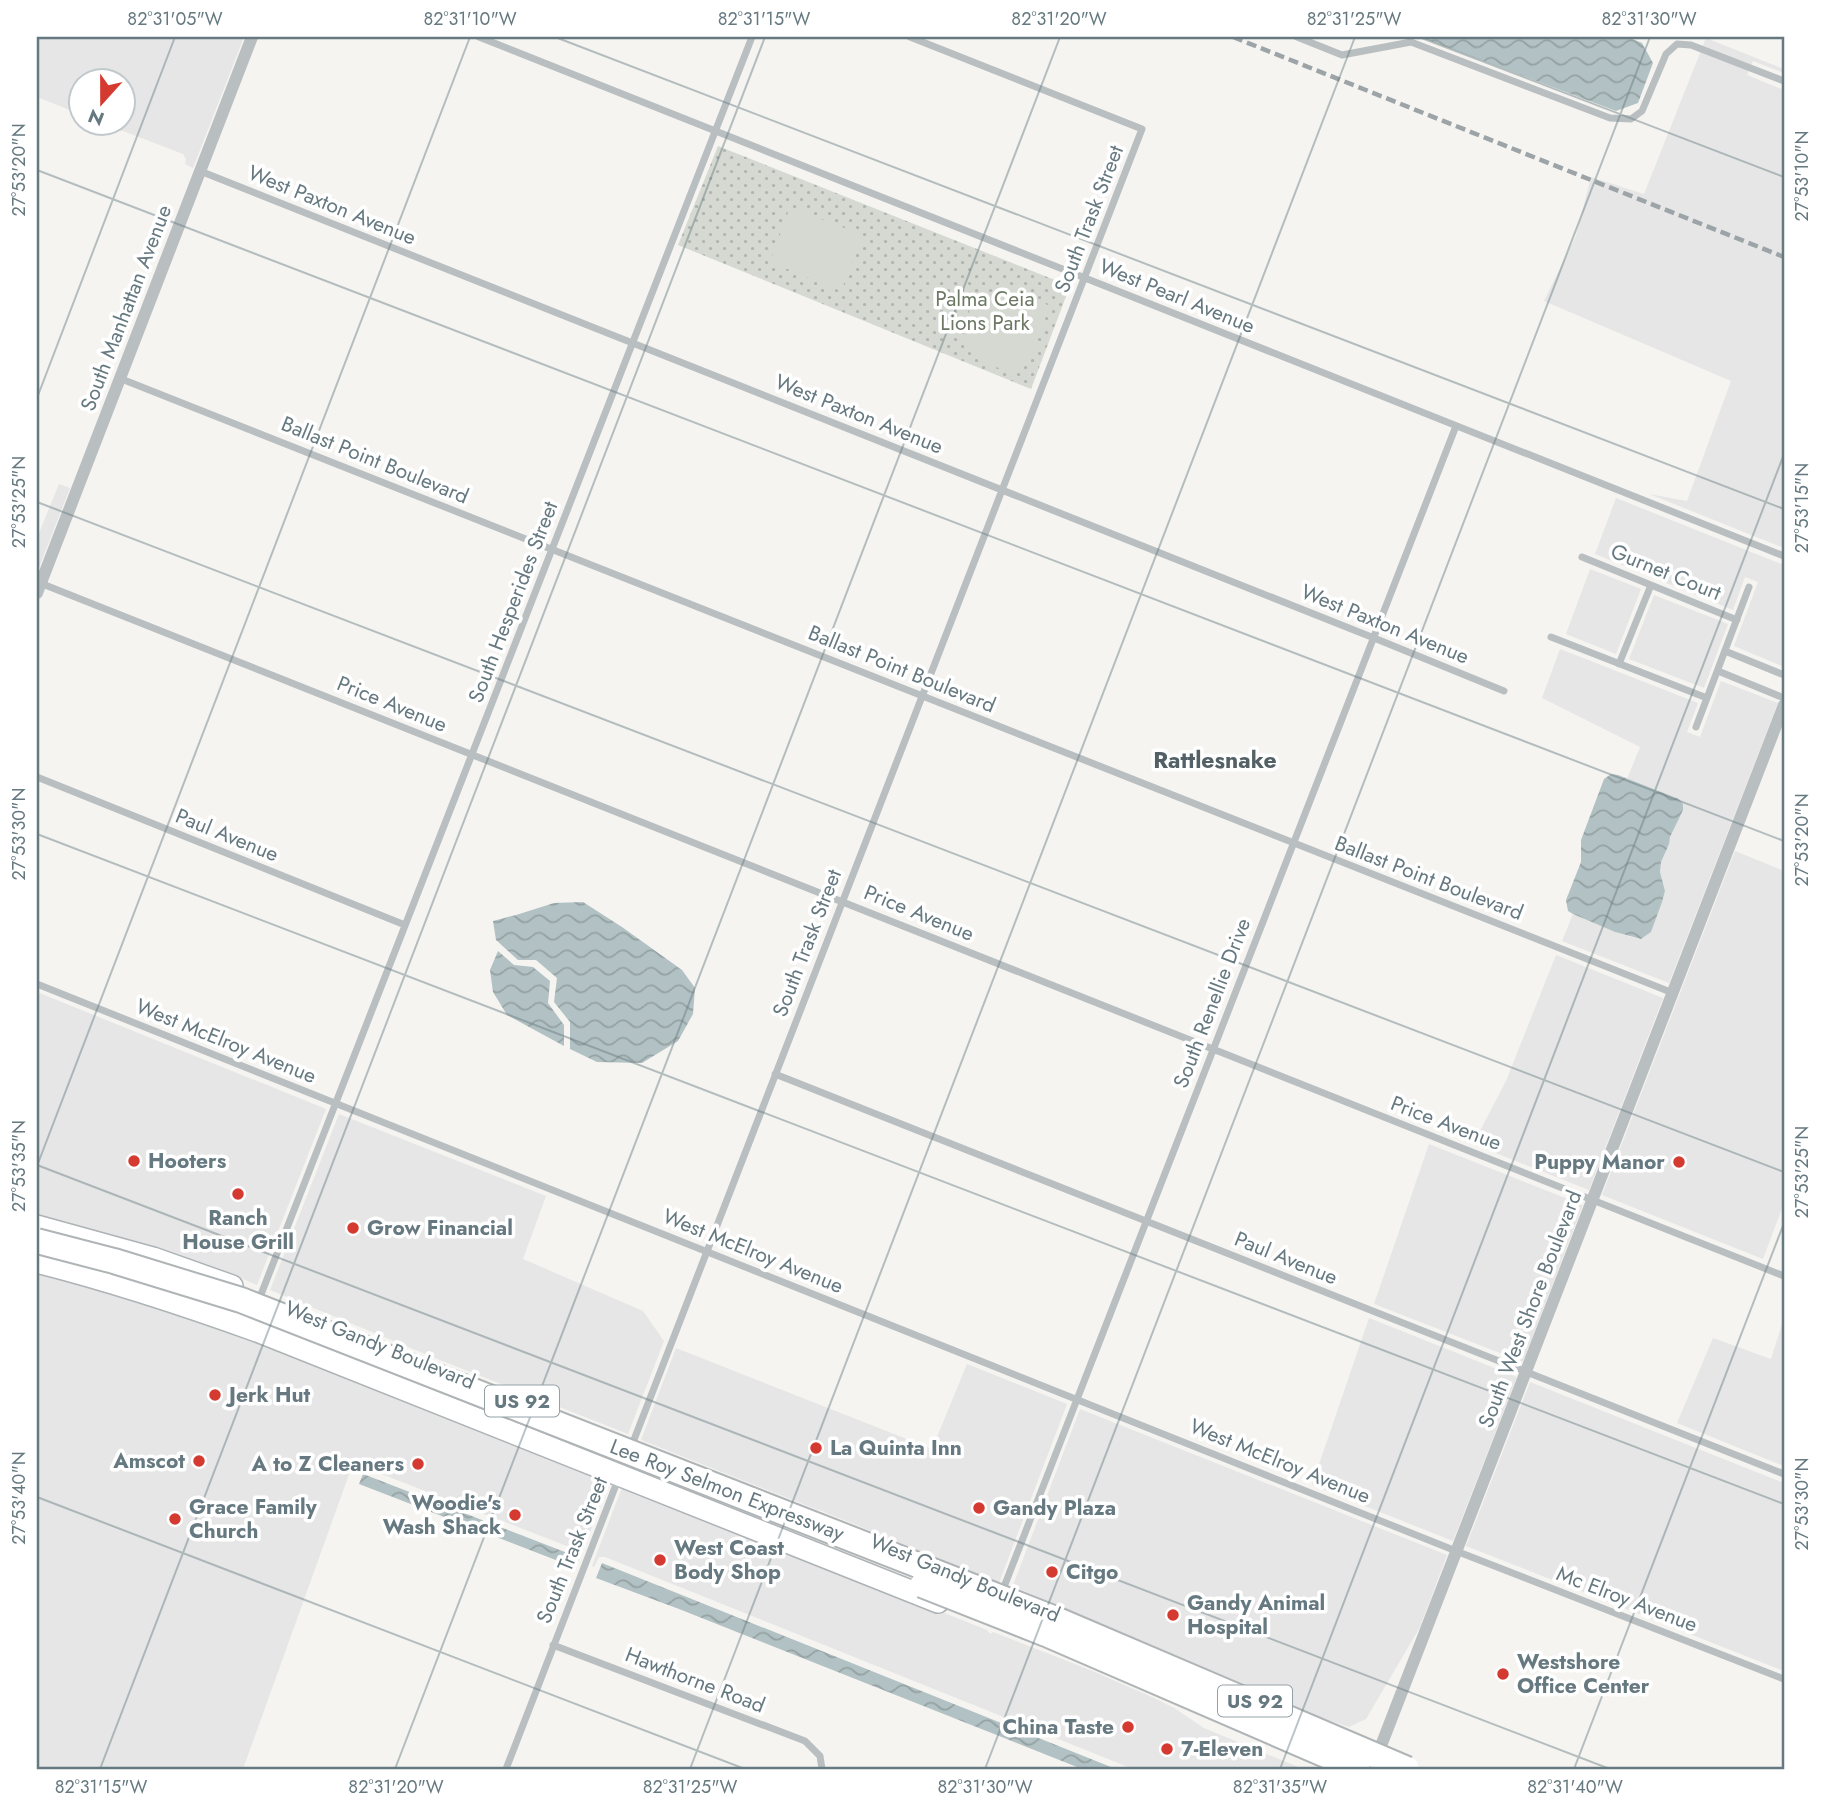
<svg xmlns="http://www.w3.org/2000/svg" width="1821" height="1806" font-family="Jost,sans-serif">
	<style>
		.built { fill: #e5e6e5 }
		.park { fill: url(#park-dots) }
		.pitch { fill: #d5d9d1 }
		.water { fill: url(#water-waves) }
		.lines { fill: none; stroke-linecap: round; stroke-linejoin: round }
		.primary-casing { stroke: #adb3b6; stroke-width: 24 }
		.minor { stroke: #b9bfc1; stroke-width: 7 }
		.tertiary { stroke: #b9bfc1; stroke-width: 12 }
		.primary { stroke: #fff; stroke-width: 21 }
		.rail { stroke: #9ca4a7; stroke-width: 4.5; stroke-dasharray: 10 5; stroke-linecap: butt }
		.motorway-bridge-casing { stroke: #afb4b6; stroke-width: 28; stroke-linecap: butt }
		.motorway-bridge { stroke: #fff; stroke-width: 24 }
		.ticks { fill: none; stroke: #667980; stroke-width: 2; stroke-opacity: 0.45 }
		.poi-dot { fill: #d53a31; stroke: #fff; stroke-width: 2.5 }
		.labels { text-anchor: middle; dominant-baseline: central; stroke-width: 7; stroke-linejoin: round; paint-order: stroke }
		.shield { fill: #fff; stroke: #94a1a6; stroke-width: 2 }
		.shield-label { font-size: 19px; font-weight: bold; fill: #667980 }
		.street-label { font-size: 21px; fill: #667980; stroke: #fff }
		.park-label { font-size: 21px; fill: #6c7864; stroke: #fff }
		.poi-label { font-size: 21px; font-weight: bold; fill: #667980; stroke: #fff; text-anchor: start }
		.neighbourhood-label { font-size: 23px; font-weight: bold; fill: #536166; stroke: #fff }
		.neatline { fill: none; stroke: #667980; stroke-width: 2.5 }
		.ticks-label { font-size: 18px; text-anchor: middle; fill: #667980 }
	</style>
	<defs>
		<pattern id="park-dots" width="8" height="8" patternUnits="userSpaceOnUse" patternTransform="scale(1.75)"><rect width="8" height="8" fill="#d5d9d1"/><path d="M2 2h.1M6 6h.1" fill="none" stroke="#b1b5af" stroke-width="1.8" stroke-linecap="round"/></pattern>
		<pattern id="water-waves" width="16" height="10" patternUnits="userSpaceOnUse" patternTransform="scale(1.75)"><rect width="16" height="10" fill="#b2c1c3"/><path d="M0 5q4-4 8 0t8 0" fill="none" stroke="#95a2a4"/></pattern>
	</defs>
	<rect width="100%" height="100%" fill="#f5f4f1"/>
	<path class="built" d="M37,37H244L193,168L185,164L186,159L183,154L102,123L122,122V80H80V114L37,97Z
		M1706,38L1784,69V73L1753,61L1747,75L1784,90V548L1649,494L1687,501L1731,381L1544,301L1576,236L1591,177L1644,194Z
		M59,484L70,488L37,573V538Z
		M1616,498L1784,565V667L1734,646L1758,582L1745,577L1733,610L1595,554Z
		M1590,569L1641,589L1616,654L1566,634Z
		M1654,595L1728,624L1704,688L1629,659Z
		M1560,649L1698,703L1687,732L1700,737L1721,681L1778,703L1669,983L1562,941L1573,914L1615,932L1631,937L1641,939L1651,932L1665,891L1660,872L1661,862L1683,804L1679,799L1627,779L1640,747L1542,698Z
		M1735,851L1784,871V1203L1763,1259L1602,1195Z
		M1556,955L1663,998L1589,1190L1473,1144L1506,1081Z
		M37,992L326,1109L257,1285L217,1268L94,1230L37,1215Z
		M339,1114L546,1196L523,1259L643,1311L664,1341L628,1434L435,1358L270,1290Z
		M1429,1144L1583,1205L1523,1362L1374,1304Z
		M37,1274L69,1281L136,1299L214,1326L610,1480L579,1561L574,1559L576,1552L572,1548L366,1468H362L358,1471L351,1469L243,1769H37Z
		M1369,1318L1517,1377L1453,1541L1312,1485Z
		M1784,1318V1466L1677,1423L1713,1338L1771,1359Z
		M676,1348L932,1449L967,1364L1067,1404L999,1583L824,1512L823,1511L818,1510L641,1440Z
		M1530,1382L1784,1483V1671L1466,1546Z
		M1080,1409L1447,1555L1420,1627L1366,1719L1349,1727L1285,1706L1110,1629L1062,1610V1608L1056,1607L1012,1588Z
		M623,1485L987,1630L990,1634L993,1632L1090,1670L1152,1697L1174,1708L1204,1728L1303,1769H1133L605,1557H599L594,1567L592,1566Z"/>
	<path class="park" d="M718,146L1070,286L1031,389L678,245Z"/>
	<path class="pitch" d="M790,207L863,235L841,291L770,262Z
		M1016,291L1050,306L1027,365L1012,374L973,357L964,340L970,308L995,292Z"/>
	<path class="water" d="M1420,37H1628L1642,43L1653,63L1638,103L1616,111Z
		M1611,774L1618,775L1679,799L1683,804V810L1670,837L1669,844L1661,862L1660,872L1665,891L1662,902L1651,932L1641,939L1615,932L1573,914L1568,911L1566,900L1581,862V840L1604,779Z
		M583,902L622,927L682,970L695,988L693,1014L678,1041L642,1063L597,1062L570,1049V1022L554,1002L557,978L536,960H518L496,940L493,921L516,915L554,903Z
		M498,951L514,965L533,967L550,981L548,1003L564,1025V1046L507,1015L493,992L490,970Z
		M363,1474L570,1554L566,1564L359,1484Z
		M602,1563L1116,1769H1082L679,1609L596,1578Z"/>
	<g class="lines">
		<defs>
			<path id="primary" d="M37,1226L153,1258L232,1286
				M37,1262C112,1281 185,1305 257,1331L938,1602"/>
		</defs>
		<use href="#primary" class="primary-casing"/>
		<path class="minor" d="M479,37L1784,556
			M1297,37L1342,55L1411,42L1610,118L1631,119L1642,111L1666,54L1677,44L1691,45L1784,81
			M200,171L1374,638L1504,691
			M119,378L1673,993
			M1582,557L1737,620
			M40,583L1784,1276
			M1551,637L1707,698
			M1725,651L1784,675
			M1619,664L1651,585
			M1718,671L1784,698
			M1696,727L1749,587
			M37,777L405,925
			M37,984L1456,1551L1784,1679
			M775,1074L1784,1474
			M260,1297L752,37
			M630,1450L1142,129L910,37
			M1002,1592L1456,426
			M553,1645L805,1741L820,1756L822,1769
			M506,1769L619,1477"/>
		<path class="tertiary" d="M37,593L252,37
			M1372,1769L1784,705"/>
		<use href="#primary" class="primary"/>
		<path class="rail" d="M1233,37L1784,257"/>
		<defs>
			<path id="motorway-bridge" d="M37,1241L114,1261L241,1300L1053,1618L1407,1769
				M922,1585L1046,1634L1358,1769"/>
		</defs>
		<use href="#motorway-bridge" class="motorway-bridge-casing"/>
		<use href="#motorway-bridge" class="motorway-bridge"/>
	</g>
	<path class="ticks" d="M555,37L1784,509M1419,37L1784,177M37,170L1784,841M37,398L175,37M37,502L1784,1172M37,834L1784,1504M37,1165L1610,1769M37,1166L470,37M37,1497L745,1769M100,1769L765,37M395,1769L1060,37M690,1769L1355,37M985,1769L1650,37M1280,1769L1784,454M1574,1769L1784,1223"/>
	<g class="poi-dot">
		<circle cx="134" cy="1161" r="7"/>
		<circle cx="1679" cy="1162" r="7"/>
		<circle cx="238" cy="1194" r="7"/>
		<circle cx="353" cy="1228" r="7"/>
		<circle cx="215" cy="1395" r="7"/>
		<circle cx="816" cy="1448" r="7"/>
		<circle cx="199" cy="1461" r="7"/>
		<circle cx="418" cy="1464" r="7"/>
		<circle cx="979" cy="1508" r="7"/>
		<circle cx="515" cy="1515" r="7"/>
		<circle cx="175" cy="1519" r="7"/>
		<circle cx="660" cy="1560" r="7"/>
		<circle cx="1052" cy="1572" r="7"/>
		<circle cx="1173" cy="1615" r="7"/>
		<circle cx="1503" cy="1674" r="7"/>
		<circle cx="1128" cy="1727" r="7"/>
		<circle cx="1167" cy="1749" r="7"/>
	</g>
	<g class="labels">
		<g class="shield">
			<rect x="485" y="1385.5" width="74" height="31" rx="5"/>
			<rect x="1218" y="1685.5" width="74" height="31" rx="5"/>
		</g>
		<g class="shield-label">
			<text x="522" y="1401">US 92</text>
			<text x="1255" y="1701">US 92</text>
		</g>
		<g class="street-label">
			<text transform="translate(332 205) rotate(22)">West Paxton Avenue</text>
			<text transform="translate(1089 219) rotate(-69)">South Trask Street</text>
			<text transform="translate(1177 296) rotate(22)">West Pearl Avenue</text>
			<text transform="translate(126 308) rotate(-69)">South Manhattan Avenue</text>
			<text transform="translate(859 414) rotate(22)">West Paxton Avenue</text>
			<text transform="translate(375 460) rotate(22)">Ballast Point Boulevard</text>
			<text transform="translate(1666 572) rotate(22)">Gurnet Court</text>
			<text transform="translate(513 602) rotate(-69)">South Hesperides Street</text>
			<text transform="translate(1385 624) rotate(22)">West Paxton Avenue</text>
			<text transform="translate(902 669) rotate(22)">Ballast Point Boulevard</text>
			<text transform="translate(392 704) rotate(22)">Price Avenue</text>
			<text transform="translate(227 835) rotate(22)">Paul Avenue</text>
			<text transform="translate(1429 878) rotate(21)">Ballast Point Boulevard</text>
			<text transform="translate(919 913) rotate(22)">Price Avenue</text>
			<text transform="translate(807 943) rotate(-69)">South Trask Street</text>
			<text transform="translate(1212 1003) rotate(-69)">South Renellie Drive</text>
			<text transform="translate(226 1041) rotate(22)">West McElroy Avenue</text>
			<text transform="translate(1446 1123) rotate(21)">Price Avenue</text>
			<text transform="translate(753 1251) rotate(22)">West McElroy Avenue</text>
			<text transform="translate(1286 1258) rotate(22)">Paul Avenue</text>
			<text transform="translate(1530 1309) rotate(-69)">South West Shore Boulevard</text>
			<text transform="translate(380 1345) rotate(22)">West Gandy Boulevard</text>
			<text transform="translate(1280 1461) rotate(22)">West McElroy Avenue</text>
			<text transform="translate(727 1490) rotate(21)">Lee Roy Selmon Expressway</text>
			<text transform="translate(572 1550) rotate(-68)">South Trask Street</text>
			<text transform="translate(965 1578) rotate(22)">West Gandy Boulevard</text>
			<text transform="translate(1627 1599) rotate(21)">Mc Elroy Avenue</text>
			<text transform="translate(695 1680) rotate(21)">Hawthorne Road</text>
		</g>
		<g class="park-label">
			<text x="985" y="299">Palma Ceia<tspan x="985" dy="24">Lions Park</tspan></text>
		</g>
		<g class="poi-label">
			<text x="148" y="1161">Hooters</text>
			<text x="1665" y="1162" text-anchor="end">Puppy Manor</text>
			<text x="238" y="1218" text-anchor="middle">Ranch<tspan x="238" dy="24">House Grill</tspan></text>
			<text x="367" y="1228">Grow Financial</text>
			<text x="229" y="1395">Jerk Hut</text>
			<text x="830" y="1448">La Quinta Inn</text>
			<text x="185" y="1461" text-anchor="end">Amscot</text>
			<text x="404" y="1464" text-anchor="end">A to Z Cleaners</text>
			<text x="501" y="1503" text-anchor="end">Woodie's<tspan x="501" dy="24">Wash Shack</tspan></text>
			<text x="189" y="1507">Grace Family<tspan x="189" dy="24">Church</tspan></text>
			<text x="993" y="1508">Gandy Plaza</text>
			<text x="674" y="1548">West Coast<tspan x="674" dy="24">Body Shop</tspan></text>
			<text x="1066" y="1572">Citgo</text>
			<text x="1187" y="1603">Gandy Animal<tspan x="1187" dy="24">Hospital</tspan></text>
			<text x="1517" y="1662">Westshore<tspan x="1517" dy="24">Office Center</tspan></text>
			<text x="1114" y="1727" text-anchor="end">China Taste</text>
			<text x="1181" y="1749">7-Eleven</text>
		</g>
		<g class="neighbourhood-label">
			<text x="1215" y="760">Rattlesnake</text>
		</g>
	</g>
	<rect width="1821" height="1806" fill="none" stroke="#ffffff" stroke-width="77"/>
	<g transform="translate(102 102) rotate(201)"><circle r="33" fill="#ffffff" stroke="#c2c9cc" stroke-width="2"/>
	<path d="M0-5L12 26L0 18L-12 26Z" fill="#d53a31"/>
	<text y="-10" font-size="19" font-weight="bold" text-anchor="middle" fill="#667980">N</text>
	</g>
	<rect x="38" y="38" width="1745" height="1730" class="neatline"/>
	<g class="ticks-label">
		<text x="175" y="25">82°31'05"W</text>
		<text x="470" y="25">82°31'10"W</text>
		<text x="764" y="25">82°31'15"W</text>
		<text x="1059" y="25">82°31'20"W</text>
		<text x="1354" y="25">82°31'25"W</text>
		<text x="1649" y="25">82°31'30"W</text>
		<text transform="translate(19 170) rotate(-90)" y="6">27°53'20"N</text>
		<text transform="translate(1802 176) rotate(-90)" y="6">27°53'10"N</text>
		<text transform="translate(19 502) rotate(-90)" y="6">27°53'25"N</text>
		<text transform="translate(1802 508) rotate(-90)" y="6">27°53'15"N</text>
		<text transform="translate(19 834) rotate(-90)" y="6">27°53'30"N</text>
		<text transform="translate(1802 840) rotate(-90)" y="6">27°53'20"N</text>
		<text transform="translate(19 1166) rotate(-90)" y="6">27°53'35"N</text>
		<text transform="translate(1802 1172) rotate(-90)" y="6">27°53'25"N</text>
		<text transform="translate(19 1498) rotate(-90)" y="6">27°53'40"N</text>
		<text transform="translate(1802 1504) rotate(-90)" y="6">27°53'30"N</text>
		<text x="101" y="1793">82°31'15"W</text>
		<text x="396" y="1793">82°31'20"W</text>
		<text x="690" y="1793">82°31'25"W</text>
		<text x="985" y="1793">82°31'30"W</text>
		<text x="1280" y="1793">82°31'35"W</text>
		<text x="1575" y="1793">82°31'40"W</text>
	</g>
</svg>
